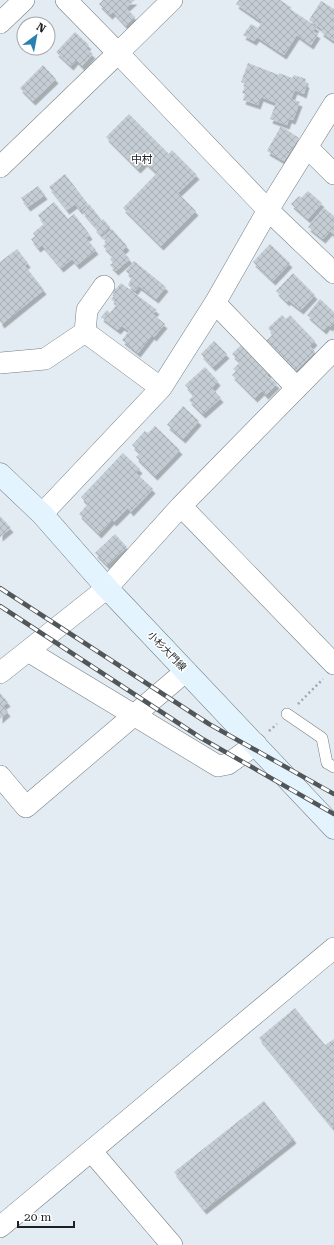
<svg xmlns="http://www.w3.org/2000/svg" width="334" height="1245" font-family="'Roboto Serif','Noto Sans JP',serif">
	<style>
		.building { fill: url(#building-cross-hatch); filter: url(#shadow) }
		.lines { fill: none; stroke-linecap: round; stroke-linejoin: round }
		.lane-casing { stroke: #777f85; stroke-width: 12 }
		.street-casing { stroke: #777f85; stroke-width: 22 }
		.secondary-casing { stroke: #777f85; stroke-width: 23 }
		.path { stroke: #a1a9ad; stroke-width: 2.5; stroke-dasharray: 2 3; stroke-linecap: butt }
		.lane { stroke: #fff; stroke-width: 11 }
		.street { stroke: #fff; stroke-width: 21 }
		.secondary { stroke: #e3f4ff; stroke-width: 22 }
		.rail-casing { stroke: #515659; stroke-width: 4.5 }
		.rail { stroke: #fff; stroke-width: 3; stroke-dasharray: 9; stroke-linecap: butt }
		.labels { text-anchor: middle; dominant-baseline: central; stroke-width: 3; stroke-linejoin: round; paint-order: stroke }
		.street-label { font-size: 10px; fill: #1d2123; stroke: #fff }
		.neighbourhood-label { font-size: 11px; fill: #1d2123; stroke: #fff }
	</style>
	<defs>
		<pattern id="building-cross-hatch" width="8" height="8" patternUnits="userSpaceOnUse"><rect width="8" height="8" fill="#c4cdd3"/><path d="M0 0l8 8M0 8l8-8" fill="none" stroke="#a8b0b5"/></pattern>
		<filter id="shadow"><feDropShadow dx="2.5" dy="4.5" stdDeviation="0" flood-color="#0004"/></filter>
	</defs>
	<rect width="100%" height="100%" fill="#e2ecf2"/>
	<path class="building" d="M103,0H135L126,8L135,17L126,26L113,12L110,15L99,4Z
		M239,0H280L292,8L290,9L317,27L313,31L318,34L311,45L297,35L284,55L257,37L254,41L243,35L251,24L258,28L262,22L236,4Z
		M321,1L334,9V41L321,32L322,29L309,20Z
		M75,32L89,45L86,48L93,54L82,66L76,60L71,66L56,52Z
		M248,63L279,75V73L292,78L294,75L306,79L305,83H307L304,94L295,90L291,99L300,102L293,120L289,119L287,125L270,119L276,103L261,97L258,105L243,100L245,94L242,93L246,84L241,82Z
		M43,65L56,79L33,101L20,88Z
		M129,114L169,154L172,150L197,175L178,193L196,211L161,246L123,208L157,173L145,162L138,169L106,137Z
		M281,126L299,138L284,161L267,151Z
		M65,174L88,204L80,210L75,204L67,210L49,187Z
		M38,186L45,195L28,207L21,198Z
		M308,191L322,203L308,219L291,204L299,196L301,198Z
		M54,202L68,219L74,214L90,235L86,238L96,250L77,265L72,259L61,268L42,245L38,248L31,239L35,236L33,233L44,224L38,215Z
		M89,204L101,219L94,225L82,211Z
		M324,208L334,216V235L330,231L323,239L308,227Z
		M103,219L110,227L101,235L94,227Z
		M112,229L127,246L122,251L130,259L116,271L110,265L113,263L110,259L113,256L103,246L107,242L102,237Z
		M270,244L290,263L273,281L253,262Z
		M17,249L28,263L25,266L44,290L2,324L0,321V262Z
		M134,261L166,287L156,299L139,286L135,291L128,285L132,277L126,271Z
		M293,273L315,295L301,310L288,300L287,302L276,291Z
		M121,283L157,310L153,314L165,324L154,337L152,335L138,353L122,340L129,331L122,326L118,330L101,317L107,310L110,313L117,304L111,299L115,295L110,291L114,287L116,289Z
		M320,299L334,312V323L330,327L328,325L324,330L307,315Z
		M282,315L286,319L290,315L315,341L310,346L315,352L295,372L265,342L273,334L268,328Z
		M214,341L227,354L213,367L201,354Z
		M243,343L271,371L267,375L277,384L266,395L262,391L255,398L232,375L236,371L233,369L240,362L232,354Z
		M205,367L218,381L212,388L221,398L203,414L189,400L194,395L185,385Z
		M183,406L199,421L183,439L167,425Z
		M155,426L180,450L155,476L136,457L140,453L132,445L145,431L148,433Z
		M123,453L140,469L136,473L153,489L131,512L128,508L114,522L112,520L99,534L79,514L88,504L81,497Z
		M0,516L11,528L0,537Z
		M115,534L127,547L107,565L95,553Z
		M0,693L8,702L3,706L8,712L0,719Z
		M295,1008L325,1045L334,1039L333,1128L259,1038Z
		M264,1101L294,1139L204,1210L174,1172Z"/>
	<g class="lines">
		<defs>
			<path id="lane" d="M287,714L322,738L327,763L334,767"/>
			<path id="street" d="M66,0L118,53L172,0
				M0,23L24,0
				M307,147L334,174
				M0,167L118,53L268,210L334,273
				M215,303L297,388
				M85,332L161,388
				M0,363L45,359L85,332L87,310L104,286
				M181,506L334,664
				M42,514L161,388L215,303L268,210L334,104
				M28,651L218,766L228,764L256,744
				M0,673L107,588L181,506L334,350
				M0,776L26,807L186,671
				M92,1152L172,1245
				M0,1227L334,948"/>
			<path id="secondary" d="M0,474L42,514L107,588L334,828"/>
		</defs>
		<use href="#lane" class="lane-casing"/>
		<use href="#street" class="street-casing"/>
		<use href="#secondary" class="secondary-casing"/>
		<path class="path" d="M298,704L323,679
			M269,731L277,724"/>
		<use href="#lane" class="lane"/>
		<use href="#street" class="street"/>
		<use href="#secondary" class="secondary"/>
		<defs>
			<path id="rail" d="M0,588L209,724L334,794
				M0,606L201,738L334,814"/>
		</defs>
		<use href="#rail" class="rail-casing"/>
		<use href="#rail" class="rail"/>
	</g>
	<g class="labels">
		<g class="street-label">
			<text transform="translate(167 651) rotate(46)">小杉大門線</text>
		</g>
		<g class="neighbourhood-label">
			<text x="142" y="159">中村</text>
		</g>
	</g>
	<g transform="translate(36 36) rotate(32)"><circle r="19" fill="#ffffff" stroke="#a5a6a7"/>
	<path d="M0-3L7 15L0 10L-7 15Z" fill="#2882b0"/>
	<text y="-6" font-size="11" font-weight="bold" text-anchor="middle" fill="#1d2123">N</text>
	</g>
	<path d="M18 1221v6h56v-6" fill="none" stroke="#1d2123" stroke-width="2"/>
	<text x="24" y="1221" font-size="12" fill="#1d2123" stroke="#ffffff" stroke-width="3" paint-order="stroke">20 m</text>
</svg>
